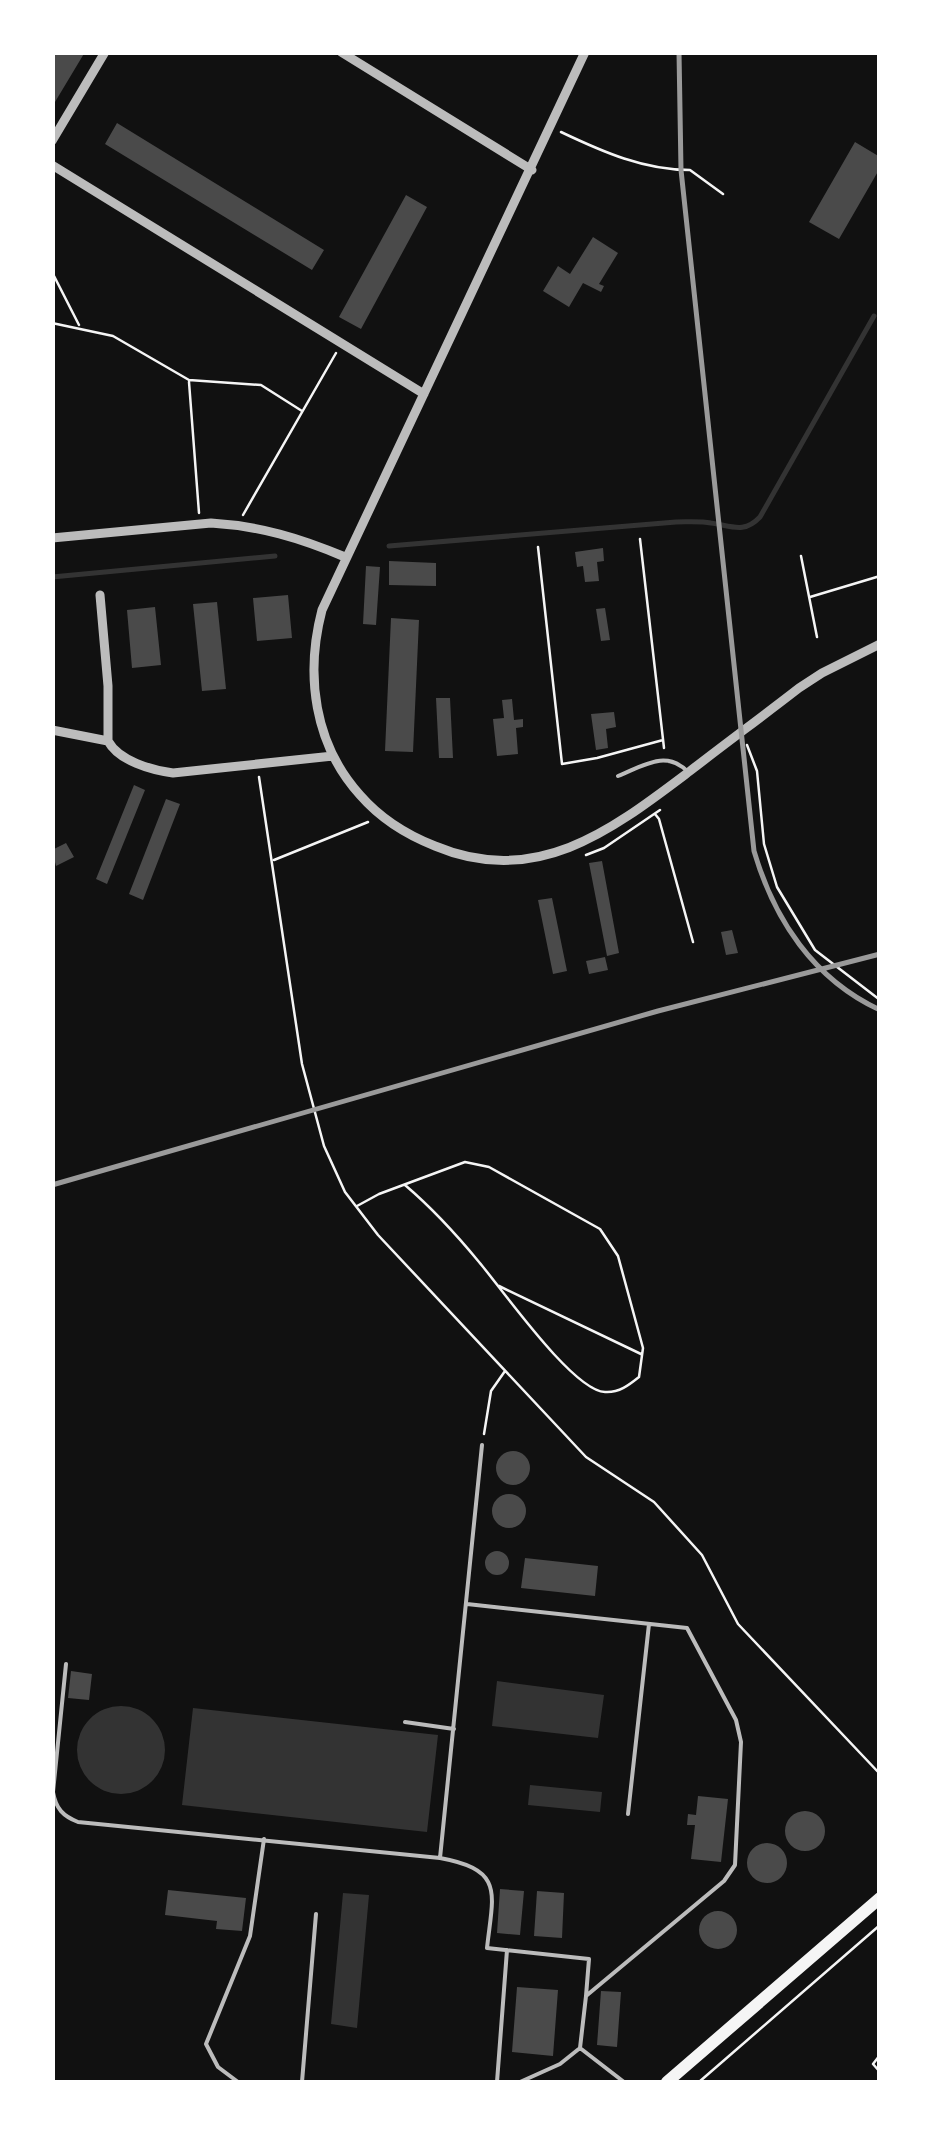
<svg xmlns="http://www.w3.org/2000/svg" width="932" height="2135" font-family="Lato,sans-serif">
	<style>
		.water { fill: #333 }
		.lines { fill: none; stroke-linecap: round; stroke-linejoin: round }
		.stream { stroke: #333; stroke-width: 5 }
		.building { fill: #4a4a4a }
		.path { stroke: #f5f5f5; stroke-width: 2.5 }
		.service { stroke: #bcbcbc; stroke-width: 4 }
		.minor { stroke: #bcbcbc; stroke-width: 9 }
		.secondary { stroke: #f5f5f5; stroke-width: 12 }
		.rail { stroke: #9a9a9a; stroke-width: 5 }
	</style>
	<rect width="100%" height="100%" fill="#111"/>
	<path class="water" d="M497,1681L604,1695L598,1738L492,1726Z
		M77 1750a44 44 0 1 1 88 0a44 44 0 1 1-88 0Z
		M193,1708L438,1735L427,1832L182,1805Z
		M530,1785L602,1792L600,1812L528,1805Z
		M343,1893L369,1895L357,2028L331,2024Z"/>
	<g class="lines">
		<path class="stream" d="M389,546L676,522C688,522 700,521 711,523C732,526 744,534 760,517L874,316
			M52,577L275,556"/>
	</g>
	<path class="building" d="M57,52H85L52,107V60Z
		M117,123L324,250L312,270L105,144Z
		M855,142L880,157V168L839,239L809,222Z
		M406,195L427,207L361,329L339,317Z
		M593,237L618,253L599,284L604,286L601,292L583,283L569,307L543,291L558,266L570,274Z
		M603,548L604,561L597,562L599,581L585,582L583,566L577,567L575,552Z
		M389,561L436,563V586L389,585Z
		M366,566L380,567L376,625L363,624Z
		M288,595L292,638L257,641L253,598Z
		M217,602L226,689L202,691L193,604Z
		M155,607L161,665L132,668L127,610Z
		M605,608L610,640L601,641L596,609Z
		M391,618L419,620L413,752L385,751Z
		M436,698H450L453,758H439Z
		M512,699L514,720L523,719V727L516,728L518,754L497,756L493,719L504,718L502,700Z
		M614,712L616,727L606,729L608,748L596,750L591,714Z
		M134,785L145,790L107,884L96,879Z
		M166,799L180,804L143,900L129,894Z
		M66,843L74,857L56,866L52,850Z
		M602,861L619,953L607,956L589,863Z
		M552,898L567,971L553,974L538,900Z
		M732,930L738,953L726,955L721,932Z
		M605,957L608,970L589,974L586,961Z
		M496 1468a17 17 0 1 1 34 0a17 17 0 1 1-34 0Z
		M492 1511a17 17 0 1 1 34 0a17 17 0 1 1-34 0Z
		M485 1563a12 12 0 1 1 24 0a12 12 0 1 1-24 0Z
		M525,1558L598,1566L595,1596L521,1588Z
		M71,1671L92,1674L89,1700L68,1698Z
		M698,1796L728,1799L721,1862L691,1859L695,1825H687L688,1814L696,1815Z
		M785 1831a20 20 0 1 1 40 0a20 20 0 1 1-40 0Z
		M747 1863a20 20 0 1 1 40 0a20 20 0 1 1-40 0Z
		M500,1889L524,1891L520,1935L497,1933Z
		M168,1890L246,1898L242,1931L216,1929L217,1921L165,1915Z
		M537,1891L564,1893L562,1938L534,1936Z
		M699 1930a19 19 0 1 1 38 0a19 19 0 1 1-38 0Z
		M517,1987L558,1990L553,2056L512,2052Z
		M601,1991L621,1992L617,2047L597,2045Z"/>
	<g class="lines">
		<path class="path" d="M561,132C603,152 644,170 690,170L723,194
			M52,272L79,325
			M52,323L113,336L189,380L261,385L302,411
			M189,382L199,513
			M243,515L336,353
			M640,539L664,748
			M538,547L562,764L597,758L663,740
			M801,556L817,637
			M810,597L880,576
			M747,745L757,771L764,844L777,887L815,950L880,1000
			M259,777L302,1064L324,1146L345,1192L378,1235L586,1457L654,1502L702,1555L738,1624L880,1774
			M655,814L659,819L693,942
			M586,855L604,848L660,810
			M274,860L368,822
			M357,1206L379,1194L465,1162L489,1167L600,1229L618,1256L643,1348L639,1377C629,1385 619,1393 605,1392C573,1391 502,1289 479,1262C456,1234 432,1208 405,1185
			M499,1286L641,1354
			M484,1434L491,1391L505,1371
			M880,2055L873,2064L880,2072
			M699,2082L880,1925"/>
		<path class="service" d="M618,776C643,766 666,749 688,772
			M482,1445L440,1858C505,1870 493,1893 487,1948L589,1959L586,1996
			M467,1604L687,1628L736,1720L741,1742L735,1865L724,1881L586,1996L580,2048L624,2082
			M66,1664L53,1792C56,1809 63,1816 78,1822L440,1858
			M405,1722L454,1729
			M628,1814L649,1624
			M238,2082L218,2067L206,2044L250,1936L264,1839
			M302,2082L316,1914
			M497,2082L507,1950
			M520,2082L560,2064L580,2048"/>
		<path class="minor" d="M341,52L532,170
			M585,52L322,610C305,675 314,744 360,795C380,818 407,835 435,846C537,889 613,829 690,771C726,743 763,716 799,688L822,673L880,644
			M52,141L105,52
			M52,165L424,394
			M52,538L211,523C260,526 300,538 345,557
			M100,595L108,686V741
			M52,730L108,741C119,761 151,770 173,773L333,756"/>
		<path class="secondary" d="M667,2082L880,1898"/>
		<path class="rail" d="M679,52L681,170L754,851C774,919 813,979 880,1010
			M52,1185L658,1011L880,954"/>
	</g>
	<rect width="932" height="2135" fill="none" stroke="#ffffff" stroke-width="110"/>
</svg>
